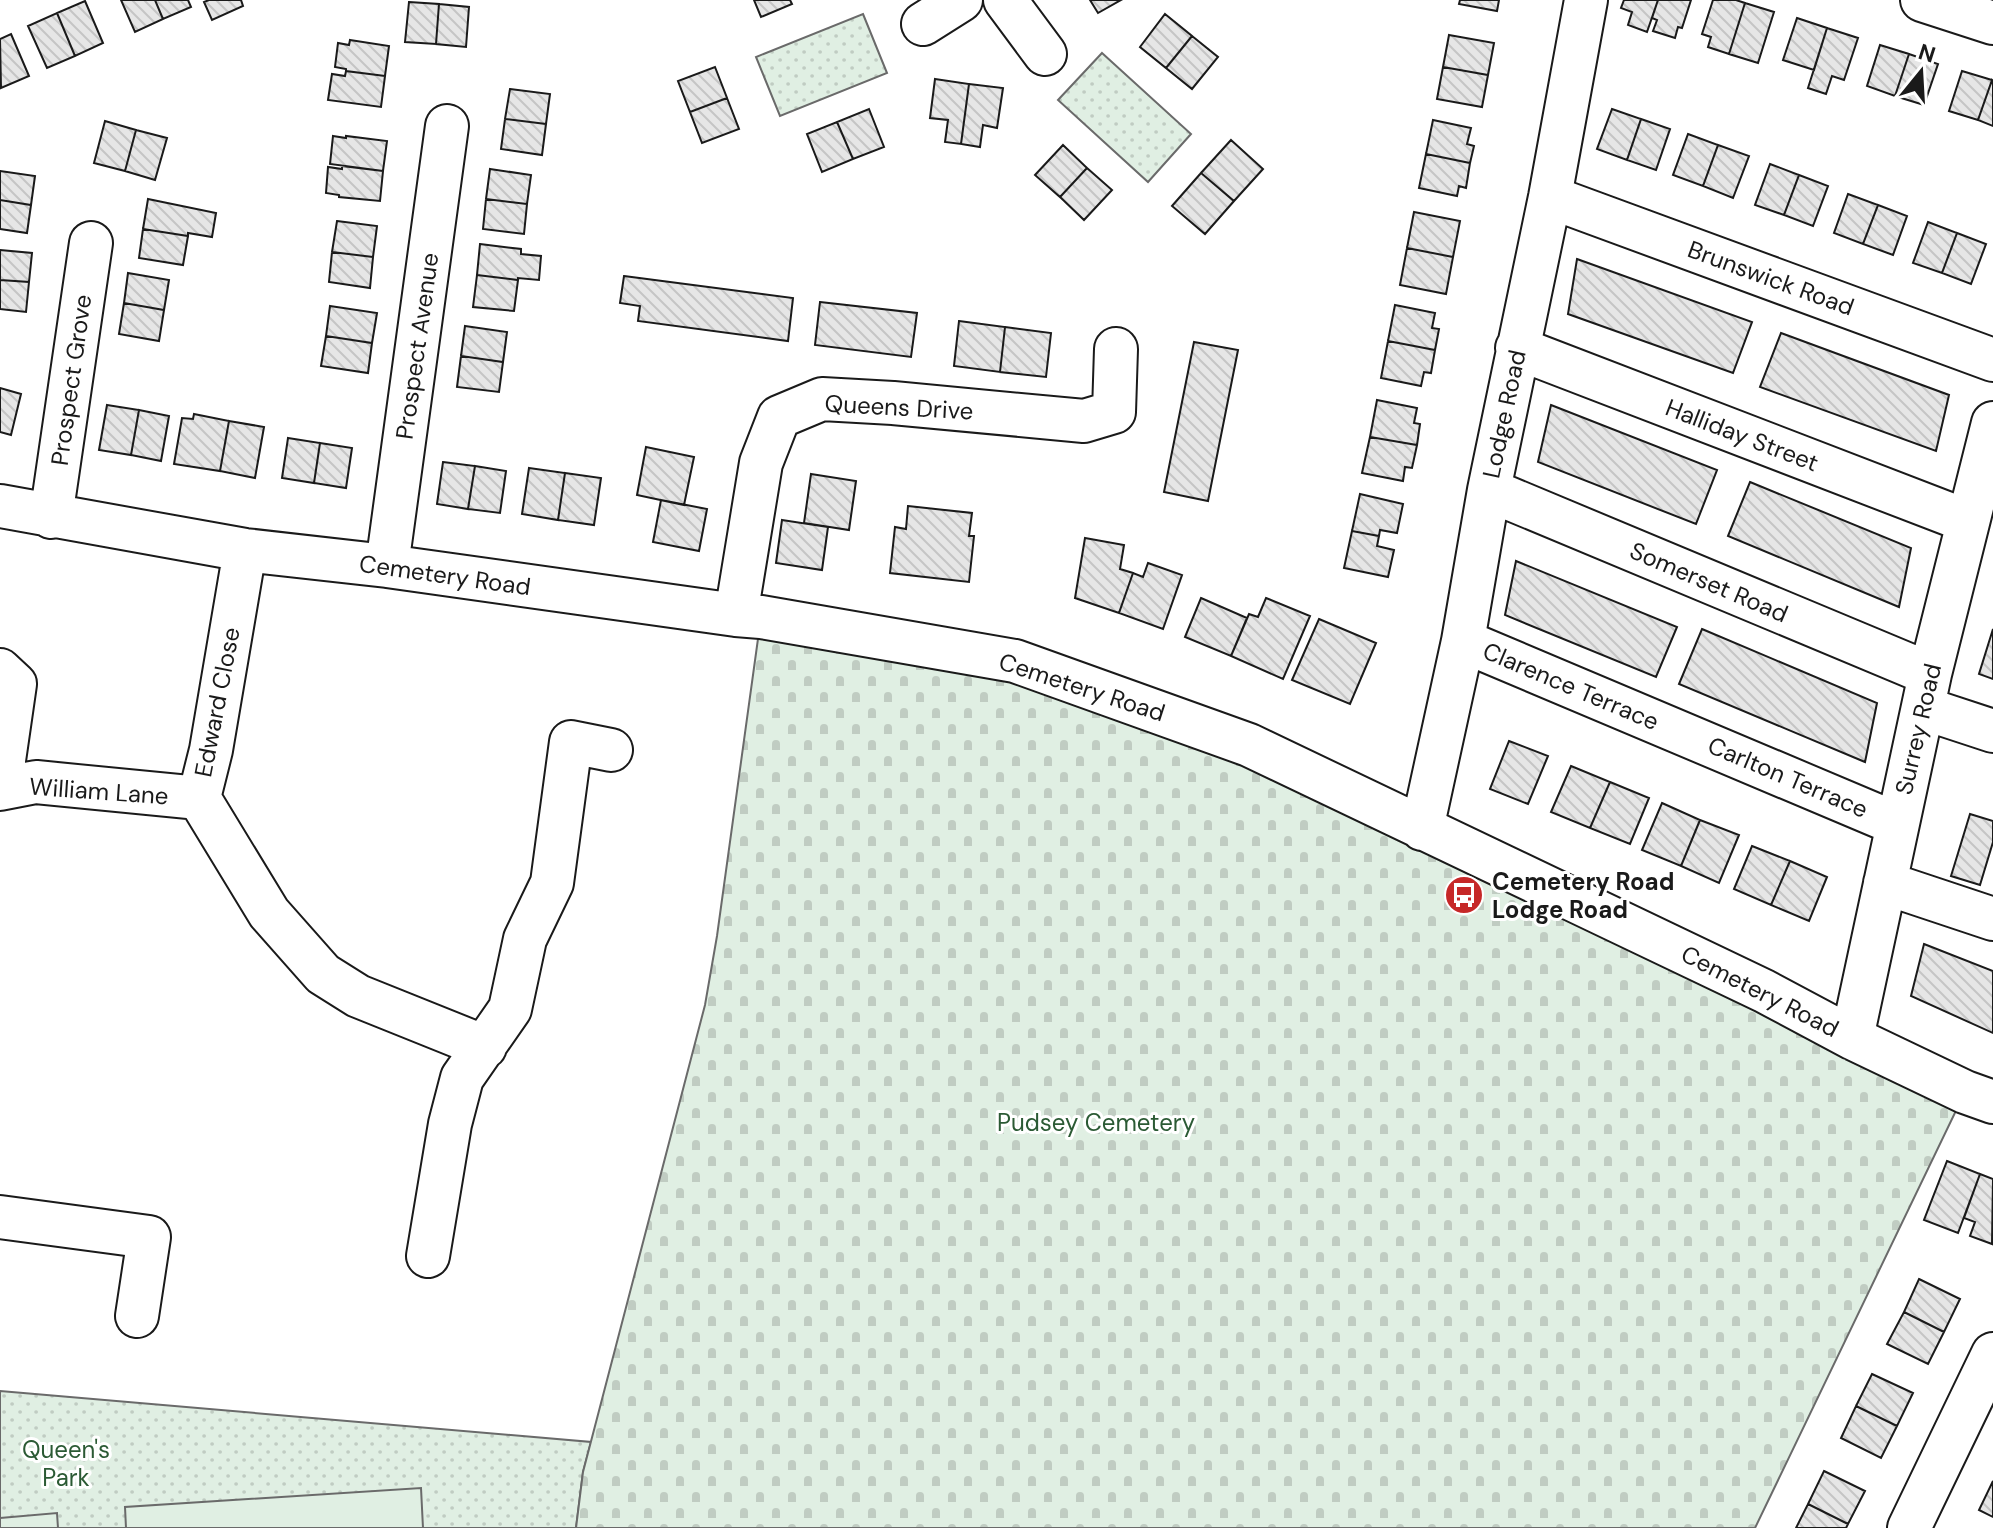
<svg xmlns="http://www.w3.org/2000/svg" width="1993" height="1528" font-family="'DM Sans',sans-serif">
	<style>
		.grass { fill: url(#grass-dots); stroke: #6a6a6a; stroke-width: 2 }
		.cemetery { fill: url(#cemetery-stones); stroke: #6a6a6a; stroke-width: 2 }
		.garden { fill: #e0efe3; stroke: #6a6a6a; stroke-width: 2 }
		.building { fill: url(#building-back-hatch); stroke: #1a1a1a; stroke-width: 2 }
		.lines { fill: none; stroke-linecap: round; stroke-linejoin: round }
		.minor-casing { stroke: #1a1a1a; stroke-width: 46 }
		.minor { stroke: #fff; stroke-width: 42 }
		.labels { text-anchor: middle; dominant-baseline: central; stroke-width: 6; stroke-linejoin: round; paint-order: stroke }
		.street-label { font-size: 24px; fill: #1a1a1a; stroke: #fff }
		.poi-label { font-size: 24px; font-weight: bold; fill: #1a1a1a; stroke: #fff; text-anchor: start }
		.park-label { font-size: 24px; fill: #2b5a34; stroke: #fff }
	</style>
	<defs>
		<pattern id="grass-dots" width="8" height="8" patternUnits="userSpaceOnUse" patternTransform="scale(2)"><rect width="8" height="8" fill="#e0efe3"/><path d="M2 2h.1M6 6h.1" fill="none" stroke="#c0ccc2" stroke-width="1.8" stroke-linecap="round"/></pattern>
		<pattern id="cemetery-stones" width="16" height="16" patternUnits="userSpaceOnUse" patternTransform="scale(2)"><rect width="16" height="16" fill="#e0efe3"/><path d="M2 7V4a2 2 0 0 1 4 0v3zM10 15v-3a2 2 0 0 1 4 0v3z" fill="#c0ccc2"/></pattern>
		<pattern id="building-back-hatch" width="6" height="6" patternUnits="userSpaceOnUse" patternTransform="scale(2)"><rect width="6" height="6" fill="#e6e6e6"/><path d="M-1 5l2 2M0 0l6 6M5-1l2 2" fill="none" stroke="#c5c5c5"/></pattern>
	</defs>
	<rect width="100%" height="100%" fill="#fff"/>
	<path class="grass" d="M863,14L887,73L780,116L756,57Z
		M1102,53L1191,134L1148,182L1058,100Z
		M0,1391L591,1442L583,1472L576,1528H0Z"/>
	<path class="cemetery" d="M761,617L1015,661L1965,1092L1755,1528H576L583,1472L705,1005L717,936Z"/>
	<path class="garden" d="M421,1488L423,1528H126L125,1507Z
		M57,1513L58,1528H0V1518Z"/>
	<path class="building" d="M121,0H155L163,19L135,32Z
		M155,0H188L191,7L163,19Z
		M209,0H241L243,6L212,20L204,2Z
		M754,0H790L792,4L761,17Z
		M1090,0H1121L1098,13Z
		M1460,0H1499L1497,11L1459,4Z
		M1624,0H1658L1647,32L1628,25L1632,12L1621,8Z
		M1658,0H1691L1682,28L1678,27L1675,38L1653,31L1657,20L1652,18Z
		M1713,0H1736L1745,3L1729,54L1708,47L1711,37L1702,34Z
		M85,1L103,43L75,56L57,13Z
		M409,2L439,4L436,44L405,42Z
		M1745,3L1774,12L1758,63L1729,54Z
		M439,4L469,7L466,47L436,44Z
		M57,13L75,56L47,68L28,26Z
		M1165,14L1192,36L1166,68L1140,47Z
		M1797,18L1827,28L1814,70L1783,60Z
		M1827,28L1858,38L1844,80L1832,76L1826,94L1808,88Z
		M11,34L29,76L1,88L0,39Z
		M1449,35L1494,43L1488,75L1443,67Z
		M1192,36L1218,57L1192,89L1166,68Z
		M350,40L389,46L385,76L346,71V69L335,67L338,43L349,45Z
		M1880,45L1909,54L1895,96L1867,86Z
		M1909,54L1938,64L1924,105L1895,96Z
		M715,67L727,98L690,112L678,81Z
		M1443,67L1488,75L1482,107L1437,99Z
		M346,71L385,76L381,107L328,100L332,74L345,76Z
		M1962,71L1992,80L1978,120L1949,111Z
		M935,79L969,84L961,144L945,142L948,120L930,118Z
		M1992,80L1993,81V126L1978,120Z
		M969,84L1003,88L997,128L983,125L980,147L961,144Z
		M510,89L550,94L546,124L505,119Z
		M727,98L739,129L702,143L690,112Z
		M869,109L884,147L853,159L837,122Z
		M1612,109L1641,119L1627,160L1597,149Z
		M505,119L546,124L542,155L501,149Z
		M1641,119L1670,129L1656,170L1627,160Z
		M1433,120L1471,128L1467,144L1474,146L1470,163L1426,154Z
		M105,121L136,130L125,171L94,163Z
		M837,122L853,159L822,172L807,134Z
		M136,130L167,138L155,180L125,171Z
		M1688,134L1718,145L1703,186L1673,175Z
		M333,136L346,138V136L387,141L383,171L330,164Z
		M1231,140L1263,169L1234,201L1201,173Z
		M1063,145L1087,168L1060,197L1035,175Z
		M1718,145L1749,156L1733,198L1703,186Z
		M1426,154L1470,163L1466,188L1459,186L1457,196L1419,188Z
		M1770,164L1799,175L1784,215L1755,205Z
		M342,166L383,171L380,201L339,197V195L326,193L328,167L342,169Z
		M1087,168L1112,190L1084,220L1060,197Z
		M490,169L531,175L527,204L486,199Z
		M0,171L35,176L31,205L0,200Z
		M1201,173L1234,201L1205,234L1172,206Z
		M1799,175L1828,186L1813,226L1784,215Z
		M1848,194L1878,205L1863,244L1834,233Z
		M148,199L216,213L212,237L188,233V236L143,229Z
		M486,199L527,204L524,234L483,229Z
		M0,200L31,205L27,233L0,229Z
		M1878,205L1907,216L1893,255L1863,244Z
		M1414,212L1460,221L1453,257L1407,248Z
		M337,221L377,226L373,257L332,252Z
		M1928,222L1957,233L1942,273L1913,263Z
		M143,229L188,236L183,265L139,258Z
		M1957,233L1986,244L1971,284L1942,273Z
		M480,244L521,249V254L541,256L539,280L518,278V280L477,275Z
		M1407,248L1453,257L1446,294L1400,285Z
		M0,250L32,253L29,282L0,280Z
		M332,252L373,257L370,288L329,282Z
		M1577,259L1752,322L1733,373L1568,314Z
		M128,273L169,280L164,310L124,303Z
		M477,275L518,280L514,311L473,307Z
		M624,276L793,298L788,341L638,321L640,306L620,303Z
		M0,280L29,282L26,312L0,309Z
		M820,302L917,313L911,357L815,345Z
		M124,303L164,310L159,341L119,334Z
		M1395,305L1435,313L1432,328L1439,329L1435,350L1388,341Z
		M330,306L377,313L372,343L326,336Z
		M959,321L1005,327L1000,372L954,366Z
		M465,326L507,332L503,362L461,356Z
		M1005,327L1051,333L1046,377L1000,372Z
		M1781,333L1949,395L1936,451L1760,387Z
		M326,336L372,343L368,373L321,366Z
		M1388,341L1435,350L1431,373L1424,372L1421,386L1381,378Z
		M1194,342L1238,350L1208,501L1164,492Z
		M461,356L503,362L499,392L457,387Z
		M0,388L21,394L11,435L0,432Z
		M1377,400L1417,408L1414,423L1420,424L1417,445L1370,437Z
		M107,405L139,410L131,455L99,450Z
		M1551,405L1717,470L1696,524L1538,462Z
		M139,410L169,416L161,461L131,455Z
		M194,414L229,421L220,471L174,464L182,418L193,419Z
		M229,421L264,427L255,478L220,471Z
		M1370,437L1417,445L1412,468L1405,467L1403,481L1362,473Z
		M288,438L320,443L314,483L282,478Z
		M320,443L352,448L346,488L314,483Z
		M646,447L694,457L684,505L637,495Z
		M443,462L475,466L468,509L437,504Z
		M475,466L506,471L500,513L468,509Z
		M529,468L565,473L558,520L522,514Z
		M565,473L601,478L594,525L558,520Z
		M811,474L856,481L849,530L804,523Z
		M1750,482L1911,548L1899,607L1728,536Z
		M1360,494L1403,504L1397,533L1380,530L1379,536L1352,531Z
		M661,500L707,509L699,551L653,542Z
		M908,506L972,513L969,536H974L969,582L890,573L895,527L906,529Z
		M782,520L828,527L822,570L776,563Z
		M1352,531L1379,536L1377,546L1394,550L1388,577L1344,568Z
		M1085,538L1124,545L1120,569L1133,573L1119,613L1075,598Z
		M1516,561L1677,627L1656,677L1505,615Z
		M1148,563L1182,575L1163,629L1119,613L1133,573L1143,577Z
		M1201,598L1247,618L1231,656L1185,637Z
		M1266,598L1310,616L1283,679L1231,656L1249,614L1258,617Z
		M1319,619L1376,643L1350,704L1292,680Z
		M1702,629L1877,703L1865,762L1679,684Z
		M1993,629V679L1979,674Z
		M1509,741L1548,756L1528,804L1490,789Z
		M1571,766L1610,782L1590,828L1551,812Z
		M1610,782L1649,798L1630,844L1590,828Z
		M1662,803L1700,820L1681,866L1642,850Z
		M1970,814L1993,821V842L1980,885L1951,876Z
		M1700,820L1739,835L1719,883L1681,866Z
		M1752,846L1790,861L1771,905L1734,889Z
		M1790,861L1827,877L1809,921L1771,905Z
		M1924,944L1993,971V1033L1911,996Z
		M1947,1161L1980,1174L1958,1233L1924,1220Z
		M1980,1174L1993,1179L1992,1244L1970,1236L1975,1222L1964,1218Z
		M1919,1279L1960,1299L1944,1332L1904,1312Z
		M1904,1312L1944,1332L1928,1364L1887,1344Z
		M1872,1374L1913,1393L1897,1426L1856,1406Z
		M1856,1406L1897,1426L1881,1458L1841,1438Z
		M1824,1471L1865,1491L1848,1524L1808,1504Z
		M1993,1481V1517L1979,1510Z
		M1808,1504L1848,1524L1846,1528H1796Z"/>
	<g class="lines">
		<defs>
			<path id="minor" d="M1005,0L1045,54
				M1922,0L1993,23
				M923,24L961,0
				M1550,197L1993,360
				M1517,348L1967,521
				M1489,490L1930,674
				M0,506L245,550L387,566L736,615L761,617L1015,661L1249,745L1764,991L1852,1038L1965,1092L1993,1102
				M51,517L91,243
				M245,550L211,750L199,798L269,913L323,974L358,996L485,1047
				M387,566L447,126
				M736,615L761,463L779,417L822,399L893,403L1084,421L1114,412L1116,349
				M1463,641L1897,824
				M0,670L15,684L0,788
				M1923,708L1993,731
				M0,789L36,782L199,798
				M1422,829L1463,641L1489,490L1550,197L1586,0
				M1885,883L1993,919
				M1852,1038L1930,674L1993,423
				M0,1217L149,1237L137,1316
				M428,1256L450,1124L462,1078L510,1009L525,939L552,883L571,742L611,750
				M1909,1528L1993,1354"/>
		</defs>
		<use href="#minor" class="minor-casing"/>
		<use href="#minor" class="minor"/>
	</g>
	<defs>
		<symbol id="bus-disc" viewBox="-11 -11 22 22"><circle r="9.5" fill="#c62828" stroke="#fff"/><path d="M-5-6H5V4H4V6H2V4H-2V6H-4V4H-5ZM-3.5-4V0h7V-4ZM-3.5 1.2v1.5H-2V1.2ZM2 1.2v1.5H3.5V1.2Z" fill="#fff"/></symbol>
	</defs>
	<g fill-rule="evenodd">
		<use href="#bus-disc" x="1442" y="873" width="44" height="44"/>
	</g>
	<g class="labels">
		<g class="street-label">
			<text transform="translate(1771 278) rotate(20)">Brunswick Road</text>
			<text transform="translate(417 346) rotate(-82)">Prospect Avenue</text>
			<text transform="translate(71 380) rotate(-82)">Prospect Grove</text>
			<text transform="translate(899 407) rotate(3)">Queens Drive</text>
			<text transform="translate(1504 414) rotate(-78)">Lodge Road</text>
			<text transform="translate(1742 435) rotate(21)">Halliday Street</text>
			<text transform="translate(445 575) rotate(8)">Cemetery Road</text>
			<text transform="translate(1709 582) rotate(23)">Somerset Road</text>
			<text transform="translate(1571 686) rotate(23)">Clarence Terrace</text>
			<text transform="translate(1082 687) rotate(18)">Cemetery Road</text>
			<text transform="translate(217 702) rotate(-79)">Edward Close</text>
			<text transform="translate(1918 729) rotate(-77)">Surrey Road</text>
			<text transform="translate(1788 777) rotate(23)">Carlton Terrace</text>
			<text transform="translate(99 791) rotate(4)">William Lane</text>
			<text transform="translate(1760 991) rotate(27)">Cemetery Road</text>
		</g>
		<g class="poi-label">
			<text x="1492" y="881">Cemetery Road<tspan x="1492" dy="28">Lodge Road</tspan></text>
		</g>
		<g class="park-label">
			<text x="1096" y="1122">Pudsey Cemetery</text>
			<text x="66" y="1449">Queen's<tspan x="66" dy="28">Park</tspan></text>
		</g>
	</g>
	<g transform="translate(1921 72) rotate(18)" stroke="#ffffff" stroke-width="6" paint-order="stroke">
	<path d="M0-6L14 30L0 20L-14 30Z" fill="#1a1a1a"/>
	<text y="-12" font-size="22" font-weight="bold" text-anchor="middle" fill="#1a1a1a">N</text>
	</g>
</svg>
